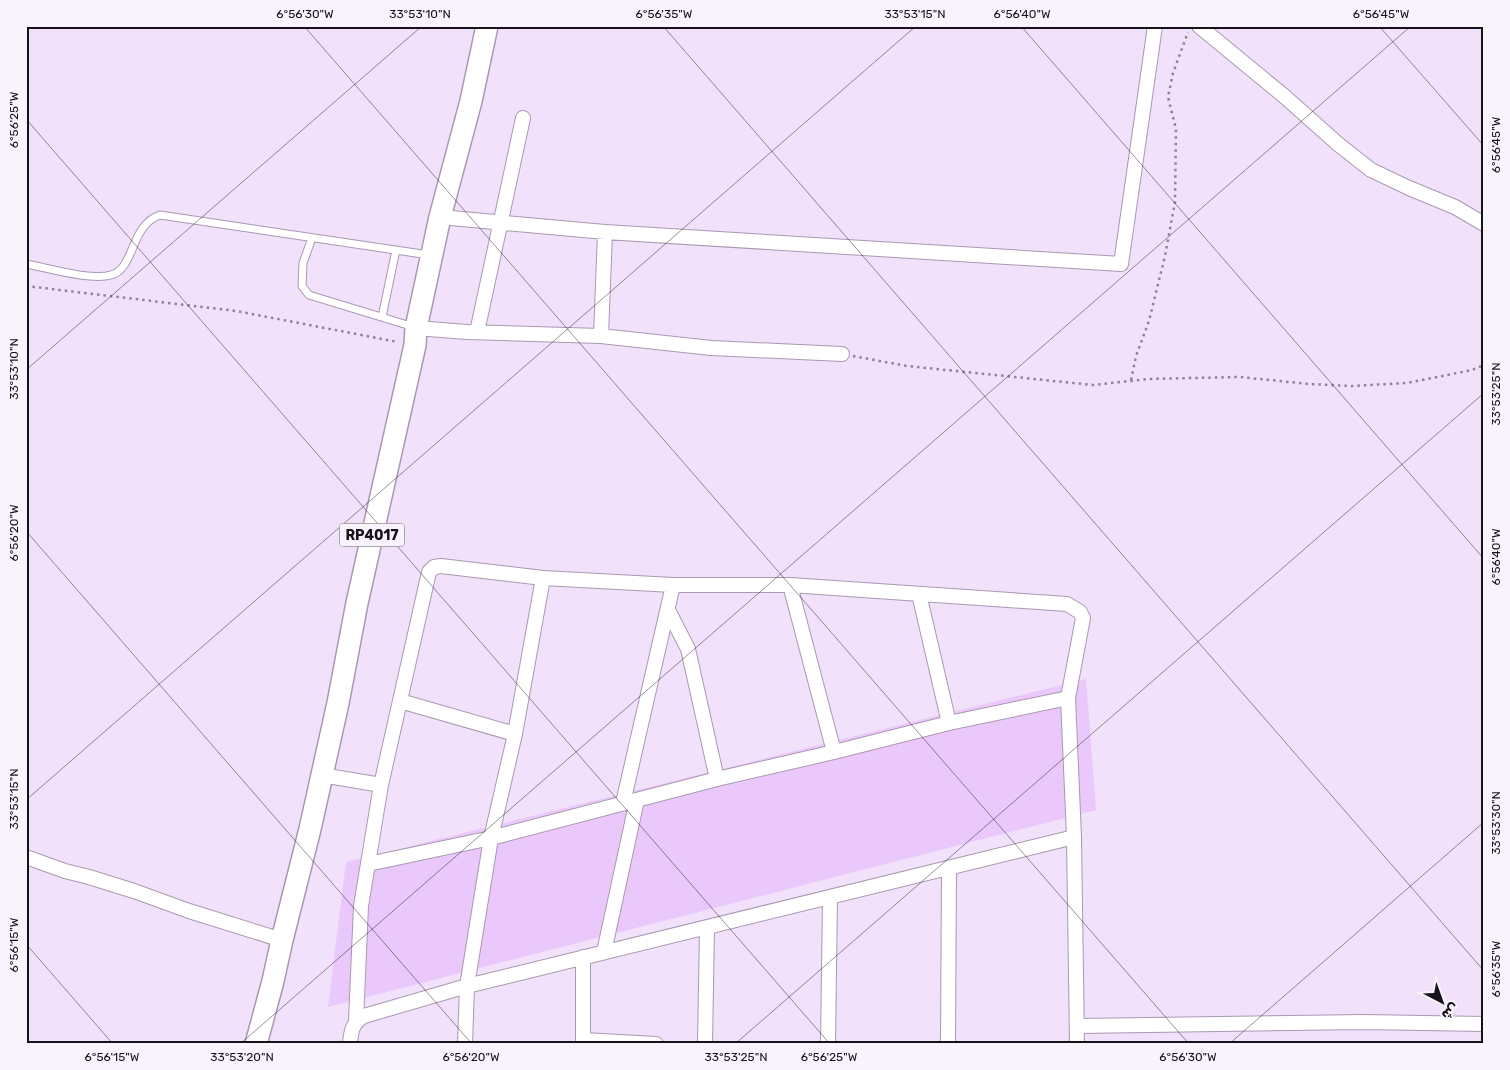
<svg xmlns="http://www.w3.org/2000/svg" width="1510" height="1070" font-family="Rubik,Cairo,sans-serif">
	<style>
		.green { fill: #ebc8fb }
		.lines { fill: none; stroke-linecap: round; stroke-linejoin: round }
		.service-casing { stroke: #a999b0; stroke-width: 9 }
		.minor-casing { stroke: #a999b0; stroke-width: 16 }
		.primary-casing { stroke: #a999b0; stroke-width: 24 }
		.path { stroke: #8f8394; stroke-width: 2.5; stroke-dasharray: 2.5 4; stroke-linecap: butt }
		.service { stroke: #fff; stroke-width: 7 }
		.minor { stroke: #fff; stroke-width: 14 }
		.primary { stroke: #fff; stroke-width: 21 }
		.ticks { fill: none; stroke: #17111a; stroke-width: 1; stroke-opacity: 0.45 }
		.labels { text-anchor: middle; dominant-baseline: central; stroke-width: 4.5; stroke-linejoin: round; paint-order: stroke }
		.shield { fill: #f9f3fc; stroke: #5b555e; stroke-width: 1 }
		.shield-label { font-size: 14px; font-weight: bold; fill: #17111a }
		.neatline { fill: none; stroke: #17111a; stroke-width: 2 }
		.ticks-label { font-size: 12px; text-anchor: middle; fill: #17111a }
	</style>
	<rect width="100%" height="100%" fill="#f2e1fa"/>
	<path class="green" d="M1086,679L1096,810L328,1007L346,862Z"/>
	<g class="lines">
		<defs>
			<path id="service" d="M312,238L303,263L302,286L309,295L414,327
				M26,264C48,268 91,281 111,275C135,269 130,225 160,215L429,255
				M382,317L396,250"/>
			<path id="minor" d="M1199,26L1284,96L1338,144L1371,170L1409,188L1455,207L1484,224
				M440,217L605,232L1121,264L1155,26
				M416,328L467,332L601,336L711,348L842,354
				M477,332L523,118
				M601,336L605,232
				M543,578L673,585H790L1067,604L1080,612L1083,618L1068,698
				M790,585L834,752
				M919,594L949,723
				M668,610L688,649L717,779
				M400,701L515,734
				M322,775L381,785
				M623,803L673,585
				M26,857L65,871L89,877L134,891L189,911L282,940
				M368,864L491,838L717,779L834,752L949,723L1068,698L1074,837
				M604,952L637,800
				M583,957V1044
				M356,1021L361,906L381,785L429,572L434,567L441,566L543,578L515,734L491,838L467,986L465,1044
				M1078,1026L1364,1022L1484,1024
				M583,1040L656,1044
				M350,1044C351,1031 352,1023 364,1016L467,986L1074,837L1077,1044
				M705,1044L707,928
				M828,1044L830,897
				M948,1044L949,868"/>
			<path id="primary" d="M256,1044L273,981L282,940L310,829L338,703L357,603L415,345L416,328L440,217L471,101L487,26"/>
		</defs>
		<use href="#service" class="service-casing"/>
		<use href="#minor" class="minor-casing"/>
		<use href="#primary" class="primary-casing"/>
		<path class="path" d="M26,286L236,311L398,342
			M853,356L907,366L1093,385L1148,379L1240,377L1309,384L1351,386L1407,383L1472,370L1484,365
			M1131,380L1136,356L1149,321L1165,256L1175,202L1176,129L1168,97L1173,73L1188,32"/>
		<use href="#service" class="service"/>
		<use href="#minor" class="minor"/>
		<use href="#primary" class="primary"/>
	</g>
	<path class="ticks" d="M304,26L1189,1044M663,26L1484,971M1021,26L1484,559M1379,26L1484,146M26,119L830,1044M26,370L422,26M26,531L472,1044M26,800L916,26M26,944L113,1044M240,1044L1411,26M735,1044L1484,393M1229,1044L1484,822"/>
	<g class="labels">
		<rect class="shield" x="339.5" y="523.5" width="65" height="23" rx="4"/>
		<g class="shield-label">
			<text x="372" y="535">RP4017</text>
		</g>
	</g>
	<rect width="1510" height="1070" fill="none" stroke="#f9f3fc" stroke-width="55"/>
	<g transform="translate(1442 1002) rotate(139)" stroke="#f9f3fc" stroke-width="4" paint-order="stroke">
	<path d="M0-4L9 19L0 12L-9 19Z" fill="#17111a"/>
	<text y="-8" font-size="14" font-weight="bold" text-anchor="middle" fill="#17111a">ش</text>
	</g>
	<rect x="28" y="28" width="1454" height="1014" class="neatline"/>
	<g class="ticks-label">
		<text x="305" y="18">6°56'30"W</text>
		<text x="420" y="18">33°53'10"N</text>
		<text x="664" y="18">6°56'35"W</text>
		<text x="915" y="18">33°53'15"N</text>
		<text x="1022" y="18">6°56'40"W</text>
		<text x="1381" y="18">6°56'45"W</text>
		<text transform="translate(14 120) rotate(-90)" y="4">6°56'25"W</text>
		<text transform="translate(1496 145) rotate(-90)" y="4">6°56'45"W</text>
		<text transform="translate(14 369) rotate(-90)" y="4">33°53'10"N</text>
		<text transform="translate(1496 394) rotate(-90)" y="4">33°53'25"N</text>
		<text transform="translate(14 533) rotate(-90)" y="4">6°56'20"W</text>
		<text transform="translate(1496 557) rotate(-90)" y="4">6°56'40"W</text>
		<text transform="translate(14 799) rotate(-90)" y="4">33°53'15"N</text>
		<text transform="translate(1496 823) rotate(-90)" y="4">33°53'30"N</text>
		<text transform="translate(14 945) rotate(-90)" y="4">6°56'15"W</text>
		<text transform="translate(1496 969) rotate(-90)" y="4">6°56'35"W</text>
		<text x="112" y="1061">6°56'15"W</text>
		<text x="242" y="1061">33°53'20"N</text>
		<text x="471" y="1061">6°56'20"W</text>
		<text x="736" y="1061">33°53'25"N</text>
		<text x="829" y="1061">6°56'25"W</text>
		<text x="1188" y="1061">6°56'30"W</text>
	</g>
</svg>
